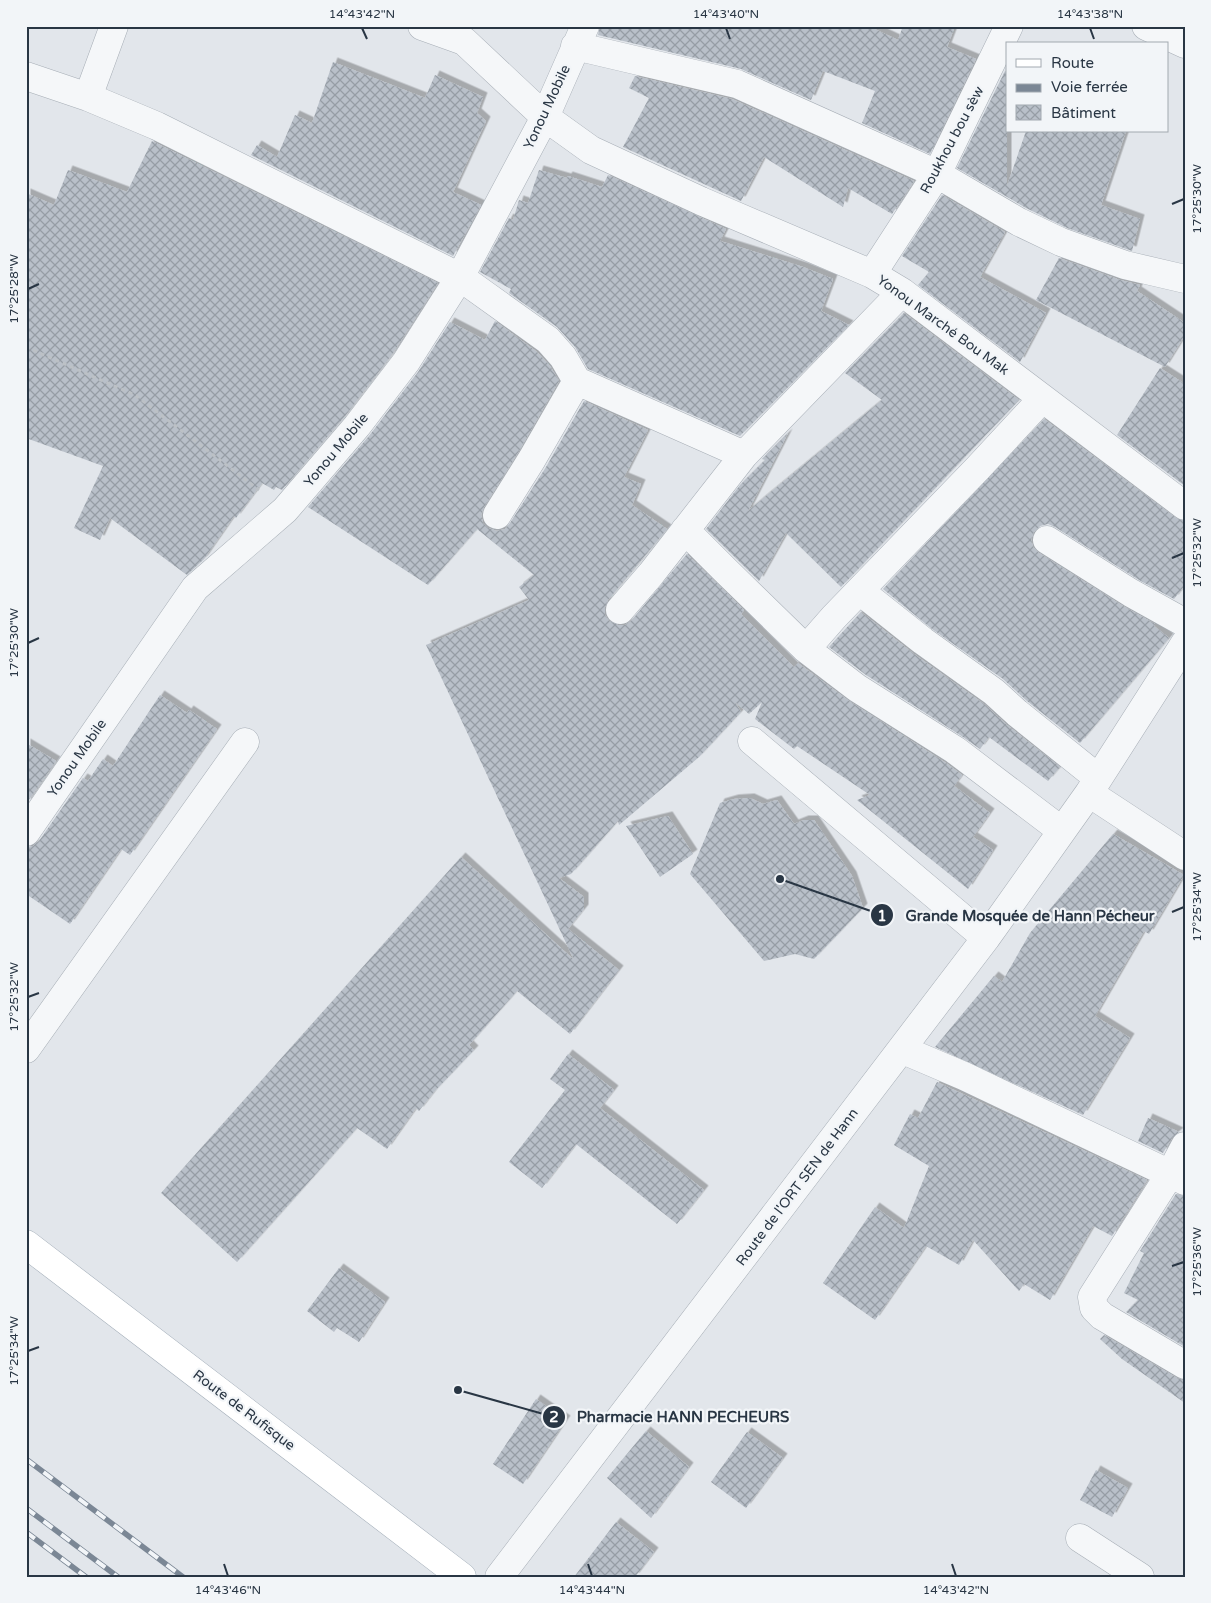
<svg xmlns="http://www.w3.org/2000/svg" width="1211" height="1603" font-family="'Varela Round',sans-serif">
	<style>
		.building { fill: url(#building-cross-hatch); filter: url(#shadow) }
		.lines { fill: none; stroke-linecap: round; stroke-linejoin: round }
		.minor-casing { stroke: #a7aeb6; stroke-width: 29 }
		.major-casing { stroke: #a1acb7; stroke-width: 29 }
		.path { stroke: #bcc1c6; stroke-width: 3; stroke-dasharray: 4 4; stroke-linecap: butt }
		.minor { stroke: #f5f7f9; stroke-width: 28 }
		.major { stroke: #fff; stroke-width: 28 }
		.rail-casing { stroke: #7b8795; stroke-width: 5.5 }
		.rail { stroke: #f2f5f8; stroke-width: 4; stroke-dasharray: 11; stroke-linecap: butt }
		.ticks { fill: none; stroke: #293644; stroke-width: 2 }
		.labels { text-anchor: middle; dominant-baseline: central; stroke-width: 4.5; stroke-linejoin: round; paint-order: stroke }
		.street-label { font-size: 14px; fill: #293644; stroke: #f2f5f8 }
		.leader { fill: none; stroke: #293644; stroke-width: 2 }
		.callout-dot { fill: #293644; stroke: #f2f5f8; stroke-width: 2 }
		.mark-label { font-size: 15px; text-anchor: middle; font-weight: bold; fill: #fff }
		.callout-label { font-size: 15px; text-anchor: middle; font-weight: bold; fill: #293644; stroke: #f2f5f8; stroke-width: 4.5; stroke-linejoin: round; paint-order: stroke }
		.neatline { fill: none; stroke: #293644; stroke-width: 2 }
		.ticks-label { font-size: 12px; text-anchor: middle; fill: #293644 }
	</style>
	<defs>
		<pattern id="building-cross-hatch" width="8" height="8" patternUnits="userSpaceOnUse" patternTransform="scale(1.25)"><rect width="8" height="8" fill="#b9c0c9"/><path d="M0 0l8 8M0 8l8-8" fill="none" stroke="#969da5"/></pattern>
		<filter id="shadow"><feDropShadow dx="4.5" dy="-4.5" stdDeviation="0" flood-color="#0004"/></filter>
	</defs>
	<rect width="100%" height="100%" fill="#e2e6eb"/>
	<path class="building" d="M600,26H868L898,40L903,26H955L947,47L976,59L930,154L862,123L875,91L823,71L811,100L741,69L598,35Z
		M333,62L425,98L435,75L483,97L477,113L486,121L453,192L481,205L453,256L251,155L257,145L277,157L295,115L312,123Z
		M1005,71L1007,72V186L1026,131H1126L1101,205L1140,219L1132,251L1067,228L1026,208L957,168Z
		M635,76L732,99L914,181L892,214L848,188L843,207L764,157L741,201L623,147L649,98L629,88Z
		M152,141L438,283L393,353L345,416L282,490L276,487L274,490L262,483L236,518L234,516L204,559L187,575L110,518L100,540L74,528L103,466L26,438V193L54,205L68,170L127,192Z
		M539,170L567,178L568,176L602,187L608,175L726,229L720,241L803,267L833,279L821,311L849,325L740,436L588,369L575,347L557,327L509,293L511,289L480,272L509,218L513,220L519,200L528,203Z
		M942,195L1005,232L980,277L1046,313L1020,362L918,285L929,272L902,256Z
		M1059,258L1120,280L1140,285L1137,291L1185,323V335L1165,367L1036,300Z
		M904,313L1019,400L841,587L786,533L759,581L706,529L740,485L765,460L762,459L788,433L748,511L882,400L845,373Z
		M495,321L537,352L550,366L559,381L519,451L484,507L481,515L483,523L488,528L497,531L505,529L510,523L546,467L584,401L648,430L624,477L641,484L632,505L667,529L608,600L605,607V615L609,621L618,625H625L631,621L687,554L744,610L741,614L794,667L798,663L849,701L946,763L962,775L954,786L990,813L973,837L993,850L968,889L857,800L870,795L797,746L794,749L755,719L762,702L749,714L735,702L741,712L699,757L619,825L618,821L571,874L559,878L584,897V909L568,929L619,970L570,1034L517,991L469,1045L474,1050L433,1093L419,1111L416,1108L387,1149L357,1128L237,1262L161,1193L461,857L574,960L426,645L529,600L519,587L534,575L477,529L428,585L308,507L369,436L418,372L450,322L485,340Z
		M1160,368L1185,384V486L1117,435Z
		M1044,419L1176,518L1185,521V585L1174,599L1139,580L1055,527L1048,524L1040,526L1034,532L1031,539L1033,547L1039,553L1123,606L1155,624L1154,626L1169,638L1080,743L1027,701L1003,679L932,629L883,589Z
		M861,612L914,654L984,704L1007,725L1060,767L1048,781L989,737L980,749L963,737L866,675L829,647Z
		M160,695L187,713L189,710L217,729L130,855L121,849L70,924L26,894V847L33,846L39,841L83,778L88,781L103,759L113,766Z
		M26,743L56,761L26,804Z
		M750,798L763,804L777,800L794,824L804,820H814L852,876L863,908L814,959L795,954L764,961L690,874L720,803L734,799Z
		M668,816L693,854L660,877L626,826Z
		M1113,834L1184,875L1149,934L1144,931L1095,1016L1130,1038L1083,1115L935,1047L994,976L1002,982L1030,933Z
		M568,1054L614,1090L600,1108L704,1190L677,1224L576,1144L542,1188L509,1162L565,1090L550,1079Z
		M937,1082L1147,1180L1112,1236L1093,1226L1050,1300L1024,1284L1019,1291L973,1240L959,1265L926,1246L875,1320L823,1283L875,1207L904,1228L929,1166L894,1145L910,1114L918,1118Z
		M1148,1118L1179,1132L1172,1138L1163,1153L1138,1141Z
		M1176,1194L1185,1196V1347L1126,1312L1138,1300L1124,1293L1144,1253L1140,1251Z
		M339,1268L385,1302L359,1342L337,1328L334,1332L307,1311Z
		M1104,1335L1177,1378L1185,1381V1403L1122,1359L1100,1339Z
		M536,1399L566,1420L523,1484L493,1464Z
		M646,1431L689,1467L651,1518L607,1478Z
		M747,1432L783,1458L746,1508L711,1482Z
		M1096,1470L1128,1488L1112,1517L1080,1500Z
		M616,1522L654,1552L635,1577H574Z"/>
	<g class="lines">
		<defs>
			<path id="minor" d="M422,26L464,41L545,117L591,150L701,201L872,274L902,292L1185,506
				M1146,26L1185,44
				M575,46L737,84L937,174L1019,222L1061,242L1125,265L1185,279
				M26,76L88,97L157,126L460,277L548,340L563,357L577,381L744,455
				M88,97L114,26
				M872,274L937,174L1009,26
				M497,515L532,459L577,381
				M685,530L725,570L806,649L857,688L955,750L1062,831
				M1047,540L1131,593L1185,623
				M860,591L923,641L994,692L1017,713L1098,778
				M620,610L651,574L744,455L902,292
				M806,649L834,617L977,469L1042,399
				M752,741L986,938
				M1089,793L1185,856
				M26,832L195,588L285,510L357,426L406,362L460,277L545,117L585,26
				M26,1049L245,742
				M903,1050L964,1076L1185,1181
				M1185,1146L1170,1174L1092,1297L1094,1308L1102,1316L1185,1365
				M1080,1538L1140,1577
				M499,1577L986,938L1089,793L1185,643"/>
			<path id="major" d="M26,1244L462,1577"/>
		</defs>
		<use href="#minor" class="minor-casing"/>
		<use href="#major" class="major-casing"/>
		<path class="path" d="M26,347L135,395L259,490"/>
		<use href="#minor" class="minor"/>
		<use href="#major" class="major"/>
		<defs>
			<path id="rail" d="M26,1459L183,1577
				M26,1508L118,1577
				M26,1532L86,1577"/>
		</defs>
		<use href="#rail" class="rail-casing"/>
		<use href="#rail" class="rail"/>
	</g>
	<path class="ticks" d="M362,28L367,39M726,28L730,39M1090,28L1094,39M1172,204L1184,199M28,289L39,284M1172,558L1184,553M28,643L39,638M1172,912L1184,907M28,997L39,993M1172,1266L1184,1262M28,1351L39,1347M224,1564L228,1576M588,1564L592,1576M952,1564L956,1576"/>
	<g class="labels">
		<g class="street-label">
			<text transform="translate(547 107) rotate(-65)">Yonou Mobile</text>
			<text transform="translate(952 140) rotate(-62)">Roukhou bou sèw</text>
			<text transform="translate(943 325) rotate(36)">Yonou Marché Bou Mak</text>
			<text transform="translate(336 450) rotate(-50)">Yonou Mobile</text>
			<text transform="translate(77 758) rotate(-55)">Yonou Mobile</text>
			<text transform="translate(797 1187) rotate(-53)">Route de l'ORT SEN de Hann</text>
			<text transform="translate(244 1410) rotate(37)">Route de Rufisque</text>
		</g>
	</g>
	<path class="leader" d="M780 879L882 915M458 1390L554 1417"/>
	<g class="callout-dot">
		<circle cx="780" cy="879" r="5"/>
		<circle cx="458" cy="1390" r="5"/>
		<circle cx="882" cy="915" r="12"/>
		<circle cx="554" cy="1417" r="12"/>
	</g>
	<g class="mark-label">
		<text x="882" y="921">1</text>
		<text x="554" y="1422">2</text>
	</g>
	<g class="callout-label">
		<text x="1030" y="921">Grande Mosquée de Hann Pécheur</text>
		<text x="683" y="1422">Pharmacie HANN PECHEURS</text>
	</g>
	<rect width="1211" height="1603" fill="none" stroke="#f2f5f8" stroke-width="55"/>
	<rect x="1006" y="42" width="162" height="90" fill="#f2f5f8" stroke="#a2a9b0"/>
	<rect x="1016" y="59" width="25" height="8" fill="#ffffff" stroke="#a2a9b0"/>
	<text x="1051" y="68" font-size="15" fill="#293644">Route</text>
	<rect x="1016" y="84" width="25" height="8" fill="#7b8795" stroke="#a2a9b0"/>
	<text x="1051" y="92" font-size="15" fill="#293644">Voie ferrée</text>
	<rect x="1016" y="105" width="25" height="15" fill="url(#building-cross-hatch)" stroke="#a2a9b0"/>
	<text x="1051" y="118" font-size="15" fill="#293644">Bâtiment</text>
	<rect x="28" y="28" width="1156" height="1548" class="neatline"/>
	<g class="ticks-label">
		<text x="362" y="18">14°43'42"N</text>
		<text x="726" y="18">14°43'40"N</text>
		<text x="1090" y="18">14°43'38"N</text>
		<text transform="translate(1197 199) rotate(-90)" y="4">17°25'30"W</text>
		<text transform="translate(14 289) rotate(-90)" y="4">17°25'28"W</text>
		<text transform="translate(1197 553) rotate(-90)" y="4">17°25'32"W</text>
		<text transform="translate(14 643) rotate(-90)" y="4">17°25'30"W</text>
		<text transform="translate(1197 907) rotate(-90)" y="4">17°25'34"W</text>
		<text transform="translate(14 997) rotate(-90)" y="4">17°25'32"W</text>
		<text transform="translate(1197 1262) rotate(-90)" y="4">17°25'36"W</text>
		<text transform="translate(14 1351) rotate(-90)" y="4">17°25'34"W</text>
		<text x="228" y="1594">14°43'46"N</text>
		<text x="592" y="1594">14°43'44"N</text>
		<text x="956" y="1594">14°43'42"N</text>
	</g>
</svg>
